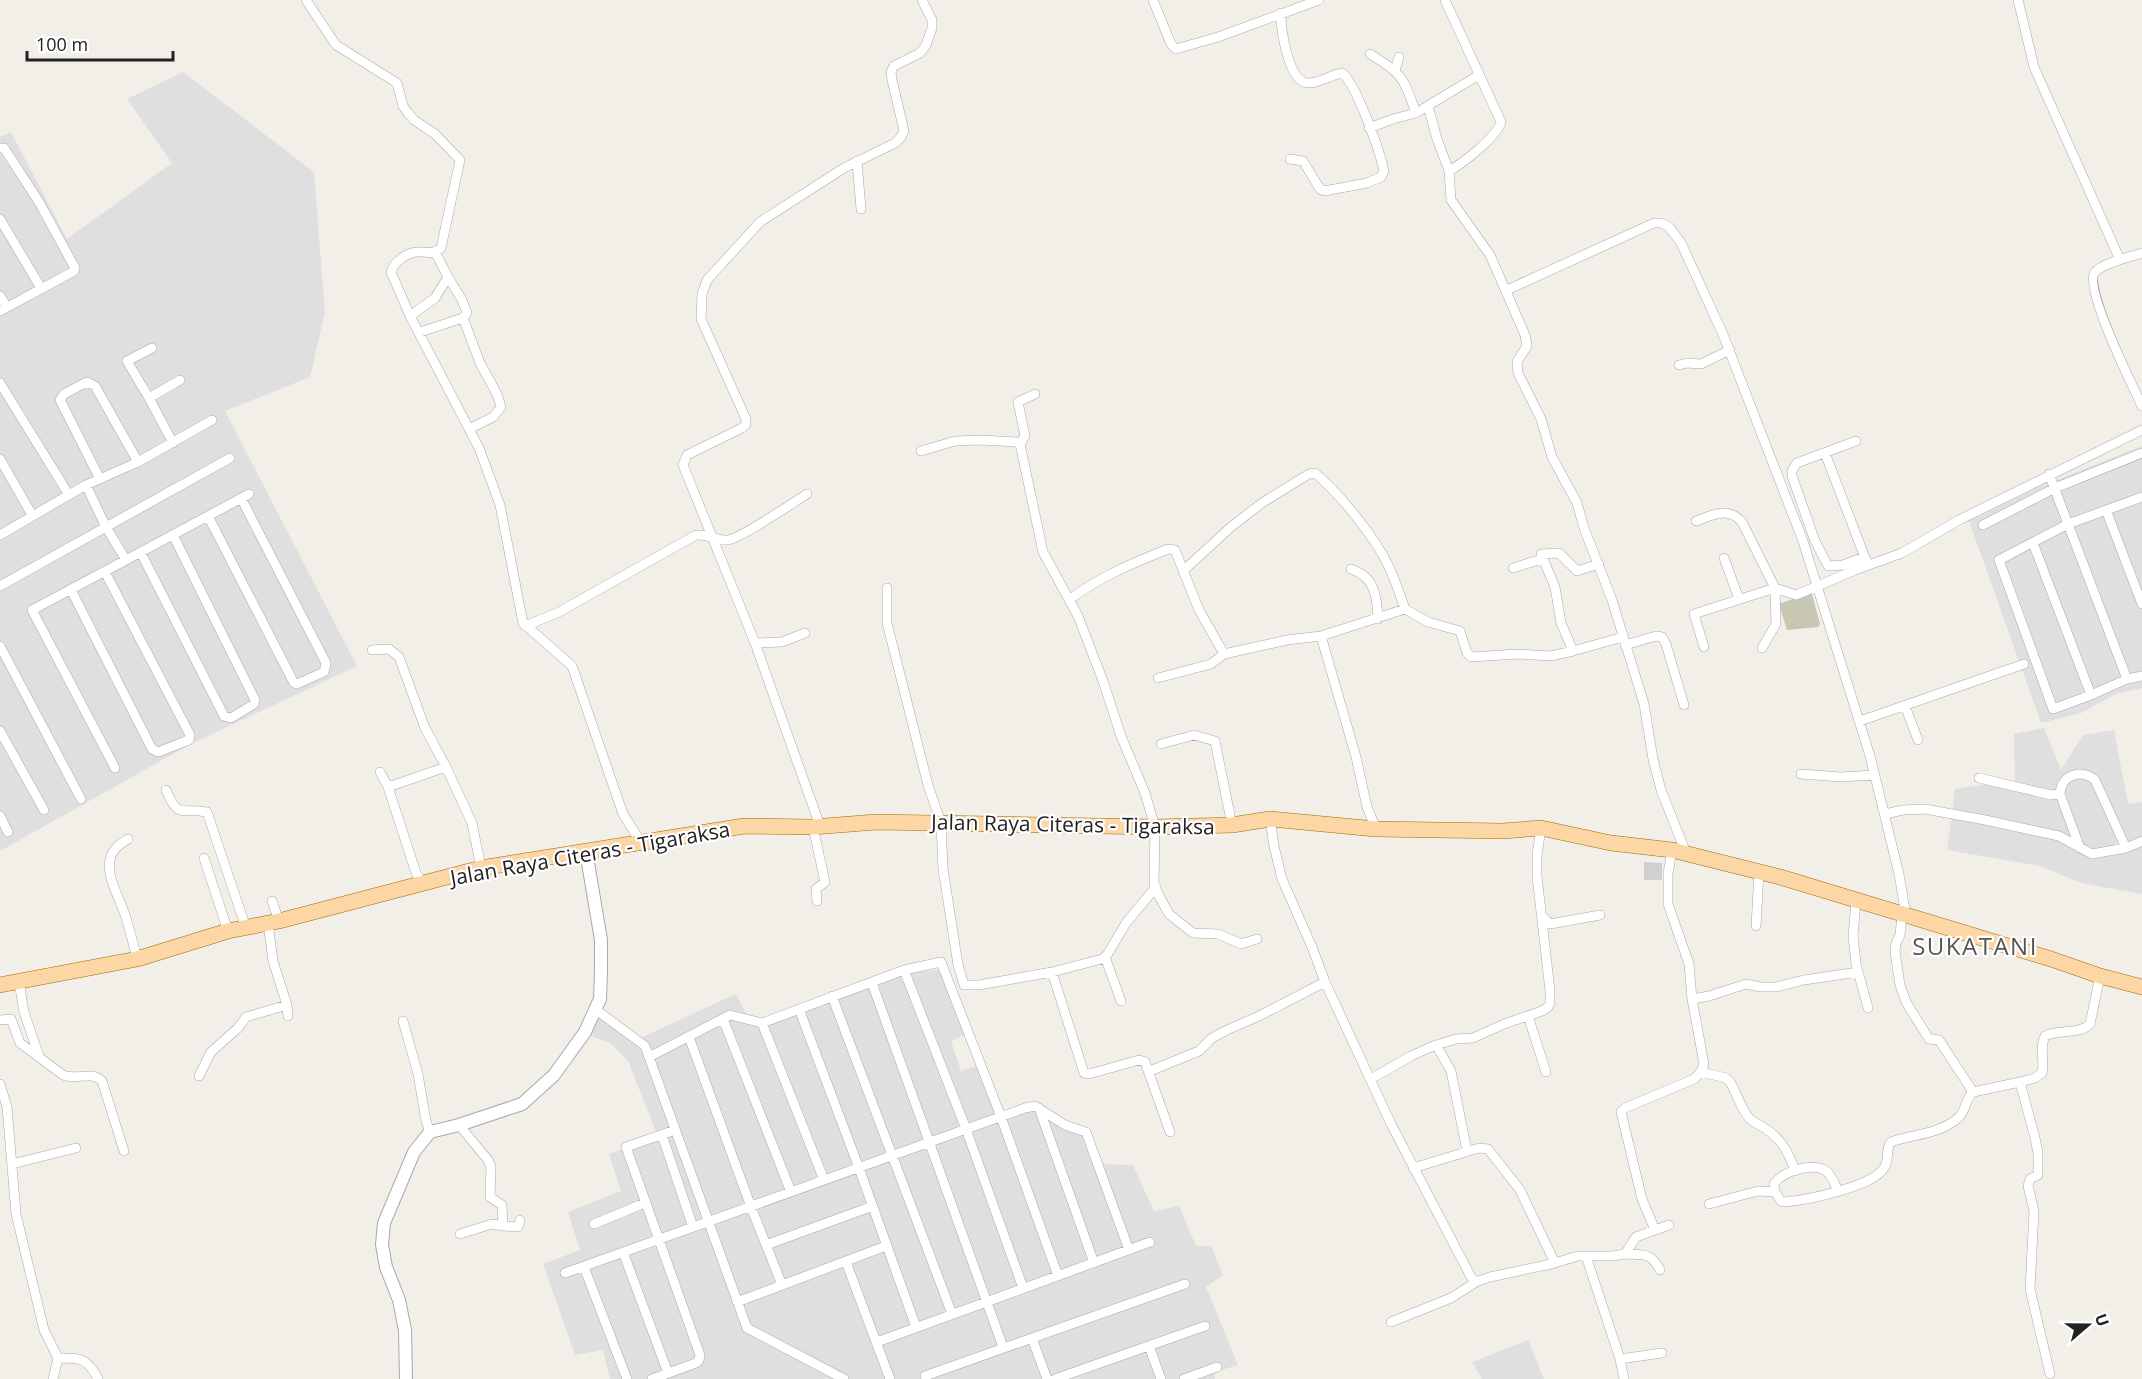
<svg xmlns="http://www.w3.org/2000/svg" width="2142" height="1379" font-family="'Open Sans',sans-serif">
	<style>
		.residential { fill: #e0dfdf }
		.religious { fill: #d0d0d0 }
		.construction { fill: #c7c7b4 }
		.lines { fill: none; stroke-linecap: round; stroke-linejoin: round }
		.minor-casing { stroke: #a9a9a9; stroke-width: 10 }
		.tertiary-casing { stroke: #a9a9a9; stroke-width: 14 }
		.primary-casing { stroke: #a06b00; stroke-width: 16 }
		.minor { stroke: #fff; stroke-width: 9 }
		.tertiary { stroke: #fff; stroke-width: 12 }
		.primary { stroke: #fcd6a4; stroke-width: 15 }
		.labels { text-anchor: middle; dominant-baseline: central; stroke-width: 4.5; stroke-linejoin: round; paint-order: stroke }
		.street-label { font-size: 21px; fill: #222; stroke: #fff }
		.quarter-label { font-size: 24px; letter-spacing: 1.5px; fill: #555; stroke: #fff }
	</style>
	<rect width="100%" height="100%" fill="#f2efe9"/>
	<path class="residential" d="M183,72L314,172L325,312L310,377L225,411L357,666L191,744L0,851V137L11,132L67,239L172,163L127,99Z
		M2142,446V688L2116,694L2081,713L2041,723L1969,521L2034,489Z
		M2044,728L2061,770L2083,735L2114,730L2128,804L2142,802V894L2081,883L2040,866L1947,850L1955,789L1999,782L2015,788L2014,734Z
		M945,969L966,1034L951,1041L961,1071L981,1064L1002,1116L1031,1107L1090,1136L1101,1164L1133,1165L1154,1211L1179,1206L1196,1246H1211L1223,1275L1206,1287L1238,1365L1215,1372V1379H610L603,1350L575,1355L543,1264L580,1250L568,1212L621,1191L609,1154L658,1137L628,1061L610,1043L591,1036L601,1010L640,1038L736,994L752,1025L896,975Z
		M1528,1340L1544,1379H1482L1472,1362Z"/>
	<path class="religious" d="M1644,862L1662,863V880H1644Z"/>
	<path class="construction" d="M1807,594H1812L1820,624L1818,627L1787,630L1779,604Z"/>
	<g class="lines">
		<defs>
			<path id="minor" d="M306,0L336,45L397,83L403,106L408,113L414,120L435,134L460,160L441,248C430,256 429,251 417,252C406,253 394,262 391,272L410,316L479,448L500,505L523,623L572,666L623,814L642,844
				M1153,0L1171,44L1176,49L1218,37L1319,0
				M1445,0L1501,122C1497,137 1463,163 1449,171
				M2018,0L2034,67L2120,260
				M1281,13C1281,29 1288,85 1310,83C1321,82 1331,75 1342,73C1356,83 1380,152 1384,171L1381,177L1367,183L1324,191L1320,189L1303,161L1290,159
				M1370,54C1403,74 1403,77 1416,113
				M1395,71L1399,57
				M1428,106L1437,139L1449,171L1451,200L1490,255L1525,335L1527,346L1517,362L1518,373L1541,419L1552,457L1577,503L1584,528L1612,600L1644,704L1653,759L1661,790L1686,853
				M1369,128L1393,119L1416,113L1479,75
				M0,148H4L39,202L75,268L74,271L65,276L0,311
				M857,161L861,209
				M0,219L41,288
				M2142,253C2130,257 2103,263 2095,272C2083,286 2133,387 2142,406
				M1507,290L1654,223H1662L1669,227L1681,243L1722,332L1803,541L1870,756L1899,874L1906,916
				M0,296L7,307
				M410,316L435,298L448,277L435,252
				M463,318L480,363L497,394L501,407L493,417L469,429
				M420,332L463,318L467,313L462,300L448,277
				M152,348L127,361L149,398L173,443
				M1679,365L1687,363L1701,364L1730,350
				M0,383L69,495
				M149,398L180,380
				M1856,441L1797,463L1792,471V476L1815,541L1828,566L1843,565L1864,557
				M1020,444L1025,436L1018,402L1035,394
				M921,451L955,441L980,440L1016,442L1020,444L1043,552L1078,616L1103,681L1121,736L1145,793L1155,827L1154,883L1159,896L1169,914L1193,933L1218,934L1241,944L1257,939
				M1825,453L1867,563
				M0,459L32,515
				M2049,474L2127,679
				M100,479L60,400L64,394L87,382L95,386L138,462
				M86,485L106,527L126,560L249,494
				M2142,497L2068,524L1999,560L2053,709L2091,695L2127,679L2142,676
				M2106,510L2142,604
				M208,516L294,683L297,684L324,672L326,663L241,498
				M1696,521C1713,515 1728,506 1742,522L1775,588L1776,624L1762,648
				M1983,525L2055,488L2142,453
				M0,535L86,485L138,462L212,420
				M2033,543L2091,695
				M141,553L224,716L231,718L254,704L255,700L173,535
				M1724,558L1739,599
				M1599,564L1577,571L1559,553L1541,554L1555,587L1561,623L1573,651L1623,637
				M1513,568L1542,559
				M1351,569C1375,577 1377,596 1378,619
				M1183,571L1232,526L1262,503L1309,474L1315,473C1340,494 1374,536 1388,565C1395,579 1400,595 1405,609
				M0,586L230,458
				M887,588V623L928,785L941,823L943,869L958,965L964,985H979L1052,972L1102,959L1107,955L1126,923L1156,887
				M71,590L152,749L158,752L189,740L190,735L105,572
				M1069,600C1099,577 1133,563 1168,549L1175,550L1199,610L1224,654
				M525,626L559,612L696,535C708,534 717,541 728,540C743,537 791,504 807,494
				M1321,636L1356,757L1367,807L1376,829
				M755,643L782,642L805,633
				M1625,645L1656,636L1662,637L1666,644L1684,705
				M0,646L81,799
				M1704,647L1694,614L1775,588L1796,595L1855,570L1902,553L1959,520L2142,430
				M372,650L389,649L399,657L425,728L446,767L472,823L481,868
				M1158,678L1211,664L1224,654L1287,640L1321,636L1405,609L1428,622L1460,631L1467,653L1471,657L1517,654L1551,656L1573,651
				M1905,706L1918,740
				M1860,721L2024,664
				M0,731L44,810
				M1161,744L1194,735L1215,741L1232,825
				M115,768L32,610L126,560
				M380,772L388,787L416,873L423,884
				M1801,774L1841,777L1875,775
				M1979,778L2051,795L2060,794
				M388,787L446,767
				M166,790C179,820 180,807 207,812L246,928
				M1885,814L1903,810L1925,809L1985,820L2059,836L2092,854L2126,848L2142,841
				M0,816L8,832
				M1270,819L1274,846L1282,879L1312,947L1325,982L1391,1124L1471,1277L1476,1282
				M820,826L755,643L683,465L687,455L742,428L746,424V419L701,319L702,294L707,280L760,222L844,168L895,143L901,137L904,131L892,80L891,72L894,66L920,53L926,45L932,28V20L922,0
				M813,827L825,882L816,889L817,901
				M128,839C119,845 112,849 110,860C106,878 121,900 126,918C130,932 134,945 137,959
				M2080,848L2060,794C2061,775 2081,768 2095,780L2126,848
				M204,858L228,931
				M272,901L279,921
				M1856,902L1853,936L1856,964L1868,1008
				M1902,915L1900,935L1896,943L1895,952L1900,985L1906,1002L1929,1039L1939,1040L1973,1092
				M1542,916L1550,924L1600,915
				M268,923L273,961L287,1005L288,1016
				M1756,926L1759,872
				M1105,957L1121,1001
				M904,970L966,1129L1023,1288
				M1052,972L1084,1073L1089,1074L1139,1060L1145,1062L1170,1132
				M19,982L24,1012L39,1056
				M872,983L1003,1347
				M832,996L952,1314
				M1692,999L1709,996L1746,984L1761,987H1776L1804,980L1858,972
				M595,1009L645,1046L747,1328L844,1379
				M799,1009L859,1168L916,1327
				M1528,1016L1546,1072
				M723,1019L791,1192
				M0,1020L11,1019L20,1043L63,1075C76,1081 90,1070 102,1081L124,1151
				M403,1021L418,1074L426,1121L430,1132
				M762,1023L904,970L941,962L1001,1117L1058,1276
				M689,1037L751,1207L782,1285
				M1436,1045L1451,1071L1467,1151
				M649,1057L730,1015L762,1023L824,1180
				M1150,1071L1199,1051L1212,1038L1227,1030L1259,1016L1325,982
				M1701,1072L1726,1078L1730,1082C1737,1093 1741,1110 1750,1119C1755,1124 1761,1125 1766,1129C1782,1140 1789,1153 1795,1171
				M199,1076L211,1052L238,1028L246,1017L287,1005
				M1371,1079L1411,1056L1433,1046L1456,1039L1473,1038L1504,1024L1542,1011L1548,1007L1550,1003V991L1537,876V855L1541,828
				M0,1084L7,1107L16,1214L44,1330L58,1358L53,1379
				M1039,1108L1094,1263
				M459,1125L488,1160L491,1167L490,1197L502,1205L503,1226L492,1224L460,1234
				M662,1135L693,1227
				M12,1164L76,1148
				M1413,1168L1479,1148L1488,1149L1520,1190L1555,1263
				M1775,1192L1774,1184C1783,1171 1813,1162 1826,1171C1832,1175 1835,1185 1838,1191
				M1709,1204L1758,1191L1775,1192L1781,1201L1784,1202C1807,1200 1872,1187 1884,1168C1890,1160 1885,1150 1891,1142C1914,1134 1941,1134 1959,1117C1967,1109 1965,1099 1973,1092L2020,1082
				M594,1224L645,1203
				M503,1226L518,1227L520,1220
				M1655,1230L1642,1199L1621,1112L1625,1108L1694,1079L1701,1072L1704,1064L1692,999L1689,964L1668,904V874L1672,850
				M766,1245L873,1206
				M623,1252L668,1373
				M1625,1254C1643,1255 1651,1252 1660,1270
				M1586,1256L1620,1359L1624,1379
				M846,1262L890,1379
				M584,1267L627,1379
				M565,1273L1025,1108L1035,1106L1065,1125L1086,1132L1129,1250
				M737,1302L886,1246
				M1391,1322L1451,1298L1476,1282L1490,1277L1551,1264L1578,1256H1612L1625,1254L1636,1237L1669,1225
				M1032,1338L1047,1379
				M877,1342L1150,1242
				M1149,1346L1161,1379
				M58,1358C80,1358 87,1357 98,1379
				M1620,1359L1662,1353
				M2050,1374L2030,1289L2034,1211L2028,1186L2030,1179L2038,1175V1153L2035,1138L2020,1082L2035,1078L2042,1073C2045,1060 2039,1048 2045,1036C2059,1029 2079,1035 2090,1024L2100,976
				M925,1376L1185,1284
				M652,1379L696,1363L699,1360L700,1355L626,1147L675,1130
				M1055,1379L1205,1326
				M1184,1379L1217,1367"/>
			<path id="tertiary" d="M406,1379L405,1330L399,1300L386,1267L382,1245L384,1223L414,1152L430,1132L459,1125L522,1104L554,1075L585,1032L600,999L601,971V940L586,851"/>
			<path id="primary" d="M0,985L137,959L228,931L279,921L481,868L744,826L813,827L876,822L1155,827L1232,825L1270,819L1376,829L1503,831L1541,828L1611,843L1672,850L1780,877L2051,959L2100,976L2142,987"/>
		</defs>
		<use href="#minor" class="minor-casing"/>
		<use href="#tertiary" class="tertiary-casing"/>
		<use href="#primary" class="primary-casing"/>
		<use href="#minor" class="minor"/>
		<use href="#tertiary" class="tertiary"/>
		<use href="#primary" class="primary"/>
	</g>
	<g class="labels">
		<g class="street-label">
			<text transform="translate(1073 824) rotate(1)">Jalan Raya Citeras - Tigaraksa</text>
			<text transform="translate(590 853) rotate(-10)">Jalan Raya Citeras - Tigaraksa</text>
		</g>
		<g class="quarter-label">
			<text x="1975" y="945">SUKATANI</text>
		</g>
	</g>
	<g transform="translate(2088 1325) rotate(70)" stroke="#ffffff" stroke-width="4.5" paint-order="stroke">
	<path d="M0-4.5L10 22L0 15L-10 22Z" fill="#222222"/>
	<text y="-9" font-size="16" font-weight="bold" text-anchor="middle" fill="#222222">U</text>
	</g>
	<path d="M27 51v9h146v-9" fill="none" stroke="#222222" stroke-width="3"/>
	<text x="36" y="51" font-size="18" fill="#222222" stroke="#ffffff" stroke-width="4.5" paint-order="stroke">100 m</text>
</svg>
